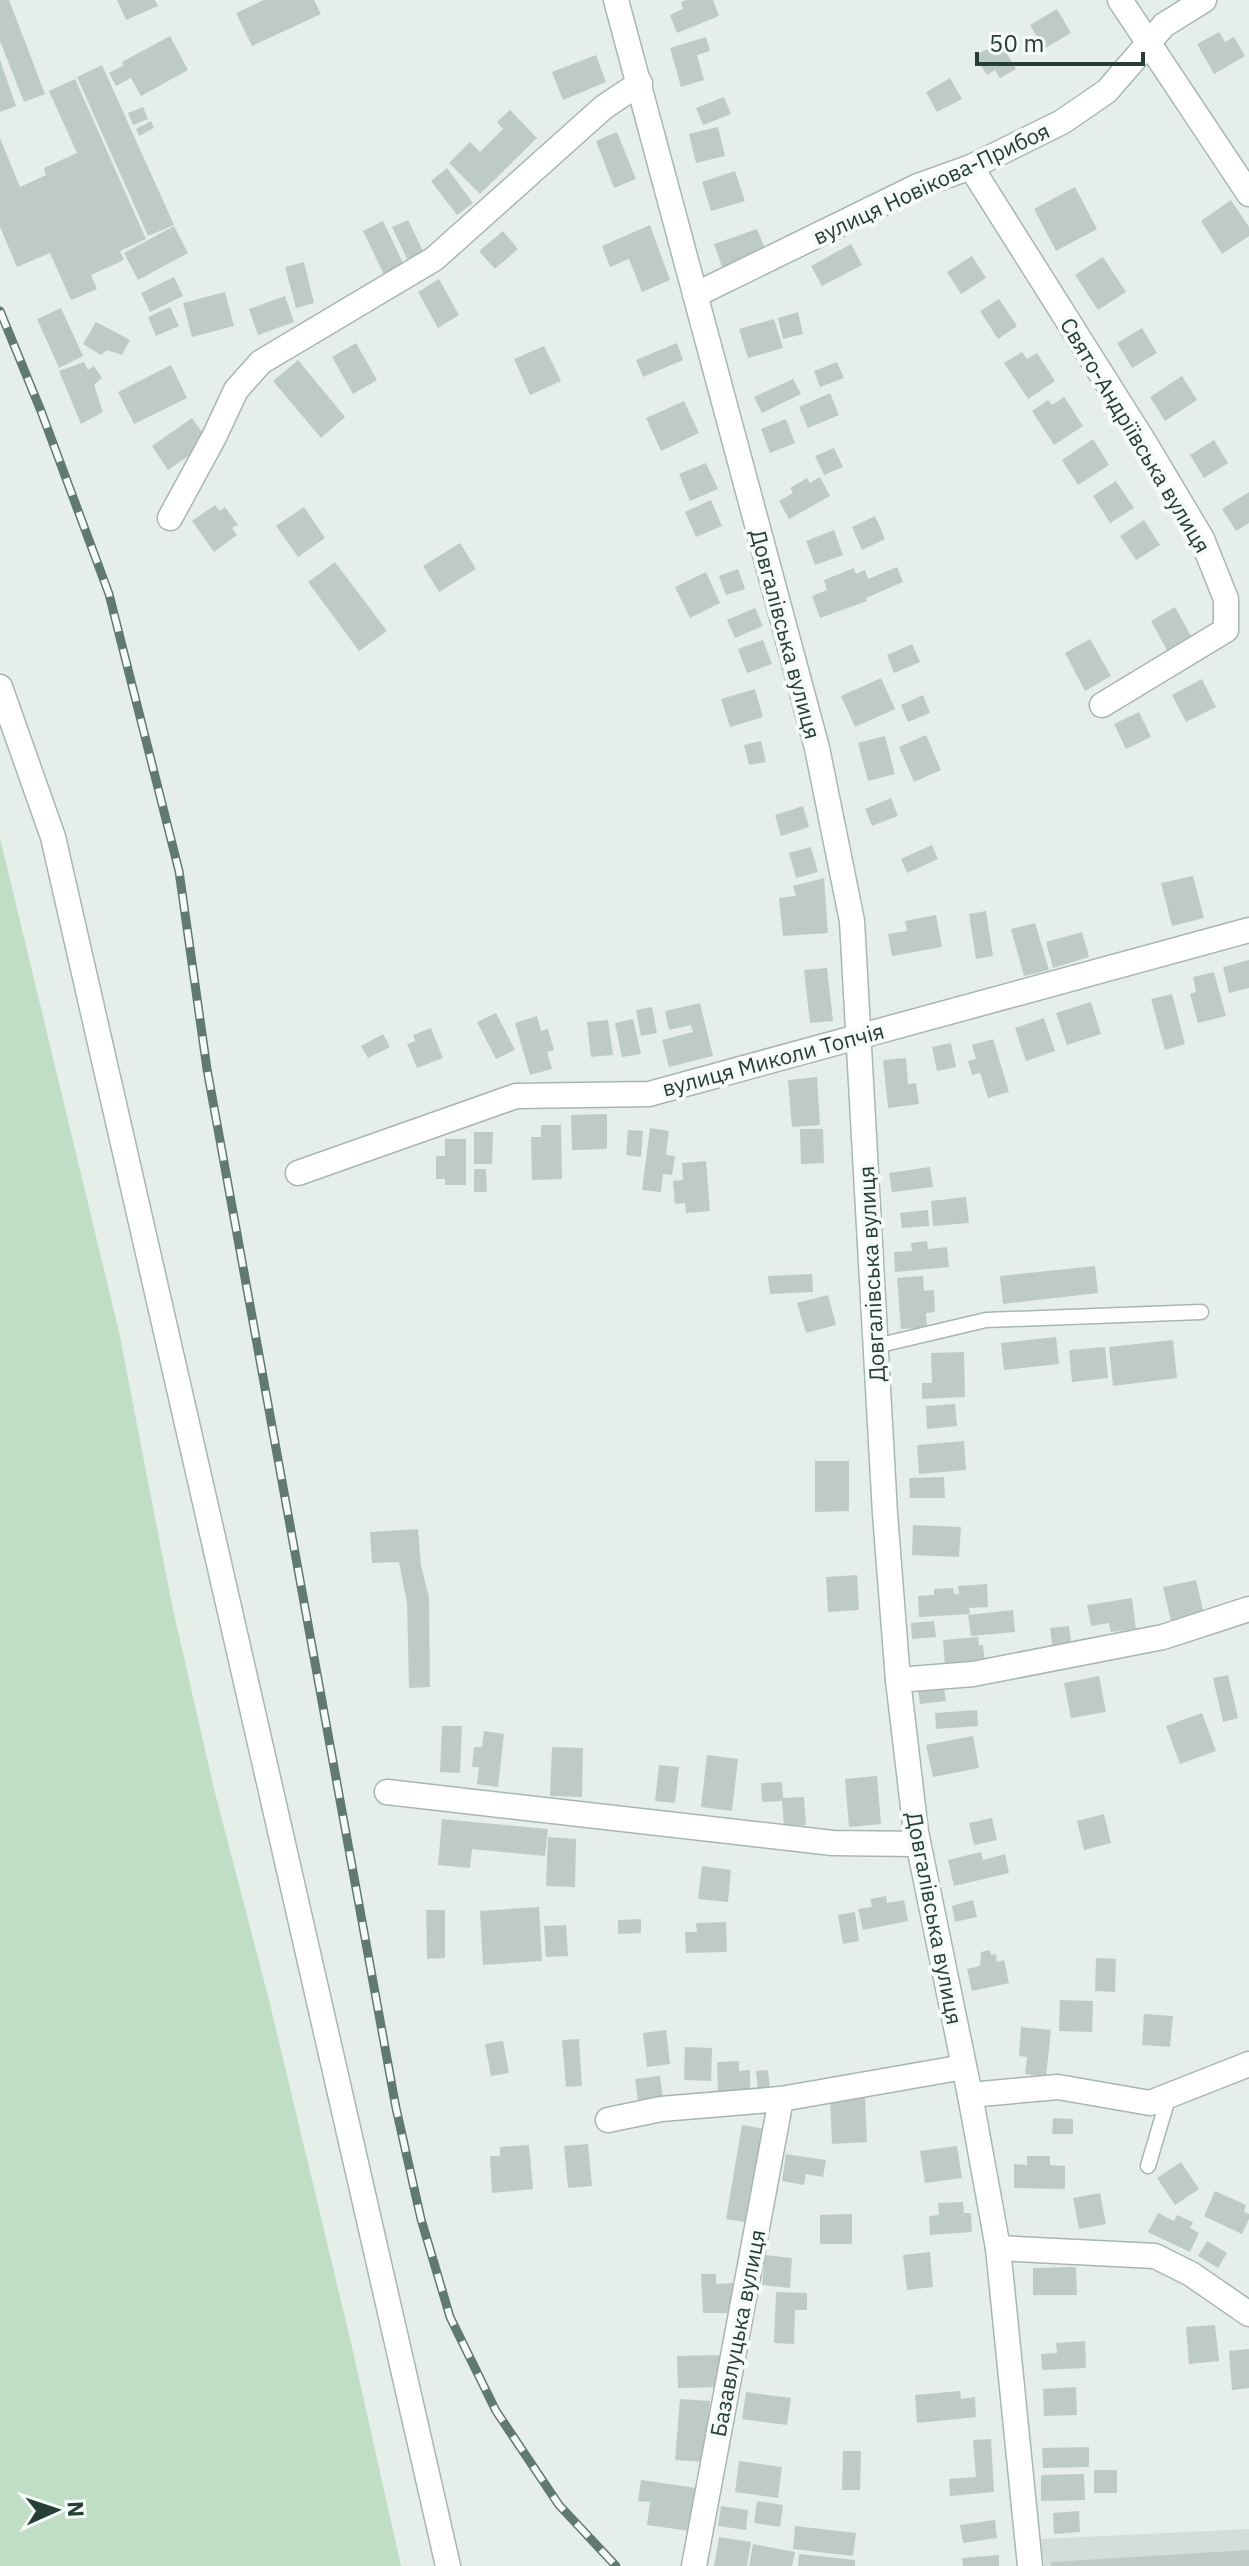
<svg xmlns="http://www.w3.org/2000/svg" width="1249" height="2566" font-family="'IBM Plex Sans',sans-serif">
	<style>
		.built { fill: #d4ded8 }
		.green { fill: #c0ddc6 }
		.building { fill: #becbc5 }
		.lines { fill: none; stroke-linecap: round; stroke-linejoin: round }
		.lane-casing { stroke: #a9b6b0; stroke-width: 17 }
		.street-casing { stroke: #a9b6b0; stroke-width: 27 }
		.secondary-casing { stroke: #a5b9b0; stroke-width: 27 }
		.lane { stroke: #fff; stroke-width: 14 }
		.street { stroke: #fff; stroke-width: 24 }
		.secondary { stroke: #fff; stroke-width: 24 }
		.rail-casing { stroke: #607a71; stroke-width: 9 }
		.rail { stroke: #f6faf8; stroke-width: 6; stroke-dasharray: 18; stroke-linecap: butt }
		.labels { text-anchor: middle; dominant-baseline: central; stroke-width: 8; stroke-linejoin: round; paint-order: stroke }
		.street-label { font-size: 22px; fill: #263f36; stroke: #f6faf8 }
	</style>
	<rect width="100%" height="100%" fill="#e6eee9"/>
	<path class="built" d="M1249,2529V2566H1044L1041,2539Z"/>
	<path class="green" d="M0,838L119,1332L172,1605L214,1789L269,2000L352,2347L401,2566H0Z"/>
	<path class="building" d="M0,0H9L45,94L24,102L0,41Z
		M117,0H155L158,6L126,20Z
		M264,0H314L321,14L252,46L236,13Z
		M686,0H713L719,16L677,33L670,15L683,9L681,2Z
		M1057,9L1071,33L1044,49L1030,25Z
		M1219,32L1225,42L1234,37L1245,56L1214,74L1197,44Z
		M170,36L188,70L141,96L131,78L116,86L109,73L124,65L122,62Z
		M706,37L710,51L697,55L704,80L681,87L670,48Z
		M1000,41L1016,69L1000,78L995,70L987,75L975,56Z
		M596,55L606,82L563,100L552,72Z
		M0,60L16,106L0,112Z
		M102,65L174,225L148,236L77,77Z
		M950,78L962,99L937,112L926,92Z
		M75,79L146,239L120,251L124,260L91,275L97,289L71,300L50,253L17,267L0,227V138L20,187L46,175L44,168L77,153L49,91Z
		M724,97L731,114L703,125L696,108Z
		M143,107L148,119L133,125L128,113Z
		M510,110L537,138L480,194L449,163L470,142L480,152L503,129L497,122Z
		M151,121L154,128L139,136L136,129Z
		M718,127L725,156L696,163L689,134Z
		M617,132L636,179L614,188L596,141Z
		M447,168L473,203L457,215L431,181Z
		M735,171L745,201L711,211L702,182Z
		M1075,187L1097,229L1056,251L1034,209Z
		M1231,200L1249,227V236L1222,254L1201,221Z
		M408,220L423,251L407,259L392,227Z
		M383,221L404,265L384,275L363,231Z
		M650,225L670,280L642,292L629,259L610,267L602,246Z
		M174,226L188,253L138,280L124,253Z
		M757,229L766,251L722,267L714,244Z
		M503,231L518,249L495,269L479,251Z
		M851,244L862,265L822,286L811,266Z
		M972,256L986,278L961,294L947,272Z
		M1103,257L1126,292L1098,310L1075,275Z
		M304,262L314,303L296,308L285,267Z
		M174,277L183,296L150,312L141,293Z
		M439,279L459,315L438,328L418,292Z
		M225,292L234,326L192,337L183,303Z
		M285,296L294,322L258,335L249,309Z
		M999,299L1017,326L998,339L980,311Z
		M170,307L179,326L156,336L148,317Z
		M61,308L83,356L59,368L37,319Z
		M798,312L803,334L783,339L778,318Z
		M774,319L783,348L748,358L739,329Z
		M96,322L130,340L122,355L107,350L101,355L83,344Z
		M1142,328L1157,353L1132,368L1117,343Z
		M356,343L377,380L353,394L332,357Z
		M677,343L683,360L643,377L636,360Z
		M544,346L561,381L530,395L514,359Z
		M1022,352L1027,359L1037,353L1055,381L1028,399L1004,363Z
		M298,360L345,417L321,438L273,381Z
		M84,362L88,370L94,366L102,378L94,385L103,412L81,424L59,371Z
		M837,362L844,378L820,387L814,371Z
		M171,365L187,398L134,424L118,392Z
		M1182,376L1197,400L1165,421L1150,397Z
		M793,379L801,394L762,413L754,397Z
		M830,393L839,415L808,428L799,407Z
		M1064,397L1083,426L1054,445L1032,411L1048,400L1052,405Z
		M684,401L699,433L661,451L646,418Z
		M192,418L209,442L168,470L152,446Z
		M786,419L795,443L770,453L761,429Z
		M1093,439L1109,465L1078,485L1062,460Z
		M1214,440L1228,463L1204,478L1190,455Z
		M834,448L843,467L824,475L815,456Z
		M706,463L718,489L690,501L679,474Z
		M820,477L830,496L789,519L779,501L793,493L790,488L807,478L810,483Z
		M1116,481L1134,508L1110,523L1093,496Z
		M1249,492V523L1236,531L1222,509Z
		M711,500L722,526L696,537L685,512Z
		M215,505L220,511L225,507L238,525L232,528L237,535L214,552L192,521Z
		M304,507L325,538L298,557L276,526Z
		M875,516L885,539L862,550L852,527Z
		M1144,520L1160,545L1136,560L1120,536Z
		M834,530L843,555L815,565L806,541Z
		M460,543L476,569L439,592L423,566Z
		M335,562L387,631L359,651L308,582Z
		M897,567L903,582L866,598L867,601L820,618L812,596L827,590L824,580L854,568L856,574L865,570L868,579Z
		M738,569L745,589L726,595L719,576Z
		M706,572L720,603L690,618L675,587Z
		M1175,607L1192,638L1168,652L1151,621Z
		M755,608L763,626L735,638L727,620Z
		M1090,639L1111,676L1085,691L1065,653Z
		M763,640L772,664L747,673L738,649Z
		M912,644L920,662L894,673L887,655Z
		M881,678L895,709L855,727L841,696Z
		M1202,679L1216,707L1186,722L1172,695Z
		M755,689L763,717L730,727L721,699Z
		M923,695L930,713L908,722L901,705Z
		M1139,712L1151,737L1126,749L1114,724Z
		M926,735L941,770L914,782L899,747Z
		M885,736L895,774L868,781L858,743Z
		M761,741L766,762L749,765L744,745Z
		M891,798L898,816L872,826L865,809Z
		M803,806L809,827L781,836L775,815Z
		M932,845L938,859L907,873L901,859Z
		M811,847L818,872L796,878L789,853Z
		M1193,876L1204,918L1172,926L1161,883Z
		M824,878L828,933L783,936L779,898L796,896L793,886Z
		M986,911L993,956L976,959L969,914Z
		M936,915L942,947L892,956L888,934L907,931L905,921Z
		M1035,923L1049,970L1024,976L1011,929Z
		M1082,932L1089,957L1053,968L1046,942Z
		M1249,960V988L1229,993L1223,967Z
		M827,968L833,1021L810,1023L804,970Z
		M1214,972L1226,1016L1198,1023L1190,994L1196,992L1193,977Z
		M1172,994L1185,1044L1165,1050L1151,999Z
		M1091,1002L1101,1034L1067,1045L1056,1013Z
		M700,1003L713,1056L669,1067L662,1040L693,1032L691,1025L669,1030L665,1011Z
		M652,1007L657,1033L641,1036L636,1010Z
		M496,1013L515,1050L496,1059L477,1022Z
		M537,1016L541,1031L548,1029L554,1050L547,1052L552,1069L530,1075L515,1023Z
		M1044,1018L1055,1051L1026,1061L1015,1028Z
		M633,1019L641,1054L622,1057L615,1023Z
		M608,1020L613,1055L591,1057L587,1022Z
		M431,1028L443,1058L417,1068L407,1044L415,1041L413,1035Z
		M383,1034L390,1047L368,1058L361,1046Z
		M993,1039L1009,1092L988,1098L980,1073L972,1075L968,1061L976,1059L972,1045Z
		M951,1043L956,1067L937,1071L932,1047Z
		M906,1058L908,1084L916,1083L919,1104L888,1108L883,1060Z
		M817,1077L820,1125L792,1127L788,1080Z
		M607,1114V1149L572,1150L571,1115Z
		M541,1125H561L562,1179L532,1180L531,1137H541Z
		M650,1128L669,1131L666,1155L675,1156L672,1175L663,1174L661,1192L642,1190Z
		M800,1129H823L824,1163L801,1164Z
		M628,1130L643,1131L641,1157L626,1155Z
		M474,1132H493L492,1164H474Z
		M445,1139H466V1185H445V1179H436V1156H445Z
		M706,1161L710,1211L686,1213L685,1203L675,1204L673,1181L683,1180L682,1163Z
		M930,1167L933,1187L892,1192L889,1173Z
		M474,1169H486L487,1192H474Z
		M966,1197L969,1223L933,1226L931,1201Z
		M928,1210L929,1226L902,1228L900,1213Z
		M927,1241L928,1249L947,1247L949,1267L895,1272L894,1252L912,1251L911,1243Z
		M1095,1266L1098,1293L1003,1304L1000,1276Z
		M812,1274L813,1292L770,1294L768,1276Z
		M923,1276L924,1291L934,1290L935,1312L926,1313L927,1328L901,1329L897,1278Z
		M828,1295L836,1325L806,1333L797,1303Z
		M1056,1337L1059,1364L1004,1370L1001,1343Z
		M1173,1340L1177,1378L1113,1386L1109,1347Z
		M1105,1347L1108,1378L1072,1382L1069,1350Z
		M964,1352L965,1397L922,1399V1383H932L931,1353Z
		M955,1404L957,1426L927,1429L926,1406Z
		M964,1441L966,1470L919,1474L917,1445Z
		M815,1461H849V1511L815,1512Z
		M944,1477L945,1498H910L909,1478Z
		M913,1525L961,1527L959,1557L912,1555Z
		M418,1529L421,1566L429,1597L430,1687L409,1688L407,1603L399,1562L372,1563L370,1532Z
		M857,1575L859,1610L828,1612L826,1577Z
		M1196,1580L1204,1614L1171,1621L1163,1587Z
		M987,1584L988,1607L969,1608L970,1614L919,1617L918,1596L934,1595V1589L953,1588L954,1594H959L958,1586Z
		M1132,1598L1136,1629L1111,1632L1109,1623L1091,1626L1087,1605Z
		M1013,1610L1015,1632L971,1636L968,1615Z
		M934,1621L936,1637L912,1639L911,1623Z
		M1069,1626L1072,1649L1053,1651L1050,1628Z
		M978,1637L979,1645H983L985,1665L945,1668L943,1640Z
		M1228,1675L1238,1718L1223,1722L1213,1678Z
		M1099,1676L1106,1712L1071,1718L1064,1683Z
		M944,1687L946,1701L920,1704L918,1691Z
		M977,1710L978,1726L936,1729L935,1713Z
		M1202,1713L1216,1751L1180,1764L1166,1726Z
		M442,1726H462L460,1773L440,1772Z
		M484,1731L504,1734L498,1787L477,1784L479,1767H472L474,1747H482Z
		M973,1736L979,1768L933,1777L926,1745Z
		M552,1747L583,1748L582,1797L550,1796Z
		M707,1755L738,1759L732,1811L701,1807Z
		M659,1765L679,1767L675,1803L655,1801Z
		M877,1776L881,1824L849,1827L845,1779Z
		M782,1782L783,1798L804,1797L806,1825L784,1826L782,1801L762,1802L761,1783Z
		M1104,1814L1111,1843L1084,1850L1077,1821Z
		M992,1818L997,1840L974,1845L969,1823Z
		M442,1819L548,1829L545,1856L472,1849L470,1868L438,1865Z
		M548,1837L576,1839L575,1887L546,1886Z
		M981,1852L983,1860L1005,1854L1009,1873L954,1886L948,1860Z
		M702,1866L731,1870L728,1902L698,1899Z
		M886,1896L887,1903L904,1900L908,1921L863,1930L858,1909L872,1907L870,1899Z
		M973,1900L977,1917L955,1922L952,1906Z
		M539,1907L542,1961L483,1965L480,1911Z
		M426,1910H445V1958L427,1959Z
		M855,1912L859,1941L843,1944L838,1915Z
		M641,1919V1933L618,1934V1920Z
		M726,1922L727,1952L686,1953L685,1932H697L696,1923Z
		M566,1925L568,1956L546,1957L544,1926Z
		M990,1950L991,1955L996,1954L997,1962L1004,1960L1009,1983L972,1991L967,1969L980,1966L981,1952Z
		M1096,1958L1116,1959L1115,1992L1095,1991Z
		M1060,2000L1093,2001L1092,2032L1059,2031Z
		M1144,2014L1173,2016L1170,2047L1142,2045Z
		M1021,2027L1051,2030L1046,2077L1025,2074L1027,2057L1019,2056Z
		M666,2030L670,2064L647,2067L643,2033Z
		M579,2039L582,2086L566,2087L562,2040Z
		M503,2041L509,2073L491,2076L485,2044Z
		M685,2047L712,2048L711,2081L684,2080Z
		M739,2061V2071L750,2070V2091H718L717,2062Z
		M768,2070L770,2089L758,2090L756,2071Z
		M660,2076L663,2099L638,2102L635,2079Z
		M865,2098L867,2142L832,2144L830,2099Z
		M1053,2118L1073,2119V2134H1052Z
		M742,2125L765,2129L750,2223L726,2219Z
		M588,2144L592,2186L568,2188L564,2146Z
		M529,2145L533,2189L492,2193L490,2156H500V2147Z
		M957,2146L962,2178L925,2183L920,2151Z
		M786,2154L826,2160L823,2177L806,2174L804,2185L782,2181Z
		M1027,2156H1050V2165L1065,2166V2189L1014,2188V2164L1027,2165Z
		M1181,2162L1199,2189L1175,2205L1157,2178Z
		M1215,2191L1246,2205L1244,2212L1249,2214V2219L1242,2234L1204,2216Z
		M1100,2193L1106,2224L1079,2229L1073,2198Z
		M963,2202L964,2213H971L972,2232L930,2235L929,2216L939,2215L938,2203Z
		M1158,2213L1174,2221L1177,2215L1193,2222L1190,2228L1199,2233L1190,2252L1148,2232Z
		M852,2214V2244H820V2215Z
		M1207,2241L1227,2253L1218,2268L1198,2256Z
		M930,2252L933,2287L907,2290L903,2255Z
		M765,2255L792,2258L790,2288L762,2285Z
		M1076,2267L1077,2295H1033V2268Z
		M701,2274H716V2284L733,2283L734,2313H703Z
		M776,2292L807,2293V2310H795L794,2344L774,2343Z
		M1215,2325L1219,2361L1189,2364L1186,2327Z
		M1085,2341L1086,2368L1042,2370L1041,2354L1057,2353L1056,2343Z
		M1249,2349V2388L1232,2390L1229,2351Z
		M721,2355L722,2387L678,2388L677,2356Z
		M1076,2387L1077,2415L1044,2416L1043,2389Z
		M960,2391L961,2399L975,2397L976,2417L917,2423L915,2395Z
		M746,2392L791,2398L787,2425L742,2419Z
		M680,2399L710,2401L704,2462L675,2460Z
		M991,2439L994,2492L950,2496L949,2479L976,2477L973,2440Z
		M1089,2447V2467L1043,2468L1042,2448Z
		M843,2451H861L860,2490H842Z
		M739,2461L782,2467L778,2498L735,2492Z
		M1094,2470H1117V2493H1094Z
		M1084,2474L1085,2500L1041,2501V2475Z
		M641,2480L696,2488L690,2531L647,2525L650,2502L638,2501Z
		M757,2501L783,2505L780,2527L754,2523Z
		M721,2506L748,2510L746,2530L718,2526Z
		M1079,2511L1080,2532L1054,2534L1053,2513Z
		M995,2520L997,2538L963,2543L960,2525Z
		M795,2526L856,2533L853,2556L793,2549Z
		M719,2537L751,2542L747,2566H714Z
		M753,2544L795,2552L792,2566H749Z
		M1249,2550V2566H1051V2562Z
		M799,2554L855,2560V2566H798Z
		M999,2555V2566H963L962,2558Z"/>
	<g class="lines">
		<defs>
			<path id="lane" d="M876,1346L986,1320L1201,1312
				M1148,2166L1169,2095"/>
			<path id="street" d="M1120,0L1249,194
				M971,167L1146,445L1202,539L1226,599V630L1102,705
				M170,518L214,437L236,390L261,362L434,259L604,107L640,83
				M0,687L53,837L448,2566
				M298,1173L516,1096L649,1094L1249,930
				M898,1680L973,1674L1163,1637L1249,1609
				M387,1792L833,1843L918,1844
				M970,2095L1058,2087L1150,2103L1249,2064
				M608,2120L661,2109L781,2099L964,2067
				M998,2248L1155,2256L1191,2274L1249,2314
				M694,2566L781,2099"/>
			<path id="secondary" d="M616,0L817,748L852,921L885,1514L898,1680L916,1832L970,2095L998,2248L1030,2566
				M695,295L918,186L971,167L1062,122L1107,91L1164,25L1204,0"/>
		</defs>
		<use href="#lane" class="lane-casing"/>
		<use href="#street" class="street-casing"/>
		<use href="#secondary" class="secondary-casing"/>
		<use href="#lane" class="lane"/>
		<use href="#street" class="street"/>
		<use href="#secondary" class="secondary"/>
		<defs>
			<path id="rail" d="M0,311L41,411L109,594L179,871L207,1069L396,2108L421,2219L450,2317L496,2411L559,2505L616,2566"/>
		</defs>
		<use href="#rail" class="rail-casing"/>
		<use href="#rail" class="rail"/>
	</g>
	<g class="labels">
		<g class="street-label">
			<text transform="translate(931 183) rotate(-25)">вулиця Новікова-Прибоя</text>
			<text transform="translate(1136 435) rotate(59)">Свято-Андріївська вулиця</text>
			<text transform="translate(786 634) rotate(75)">Довгалівська вулиця</text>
			<text transform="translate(773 1059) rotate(-15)">вулиця Миколи Топчія</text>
			<text transform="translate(871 1274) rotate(-93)">Довгалівська вулиця</text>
			<text transform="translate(935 1918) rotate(79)">Довгалівська вулиця</text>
			<text transform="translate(737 2333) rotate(-79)">Базавлуцька вулиця</text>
		</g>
	</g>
	<g transform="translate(56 2510) rotate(87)" stroke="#f6faf8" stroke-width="6" paint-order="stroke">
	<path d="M0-6L14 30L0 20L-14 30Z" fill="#263f36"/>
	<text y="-12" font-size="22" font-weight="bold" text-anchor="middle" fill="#263f36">N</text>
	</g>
	<path d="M977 52v12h166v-12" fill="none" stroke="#263f36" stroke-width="4"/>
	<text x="989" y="52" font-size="24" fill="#263f36" stroke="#f6faf8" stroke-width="6" paint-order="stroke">50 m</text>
</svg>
